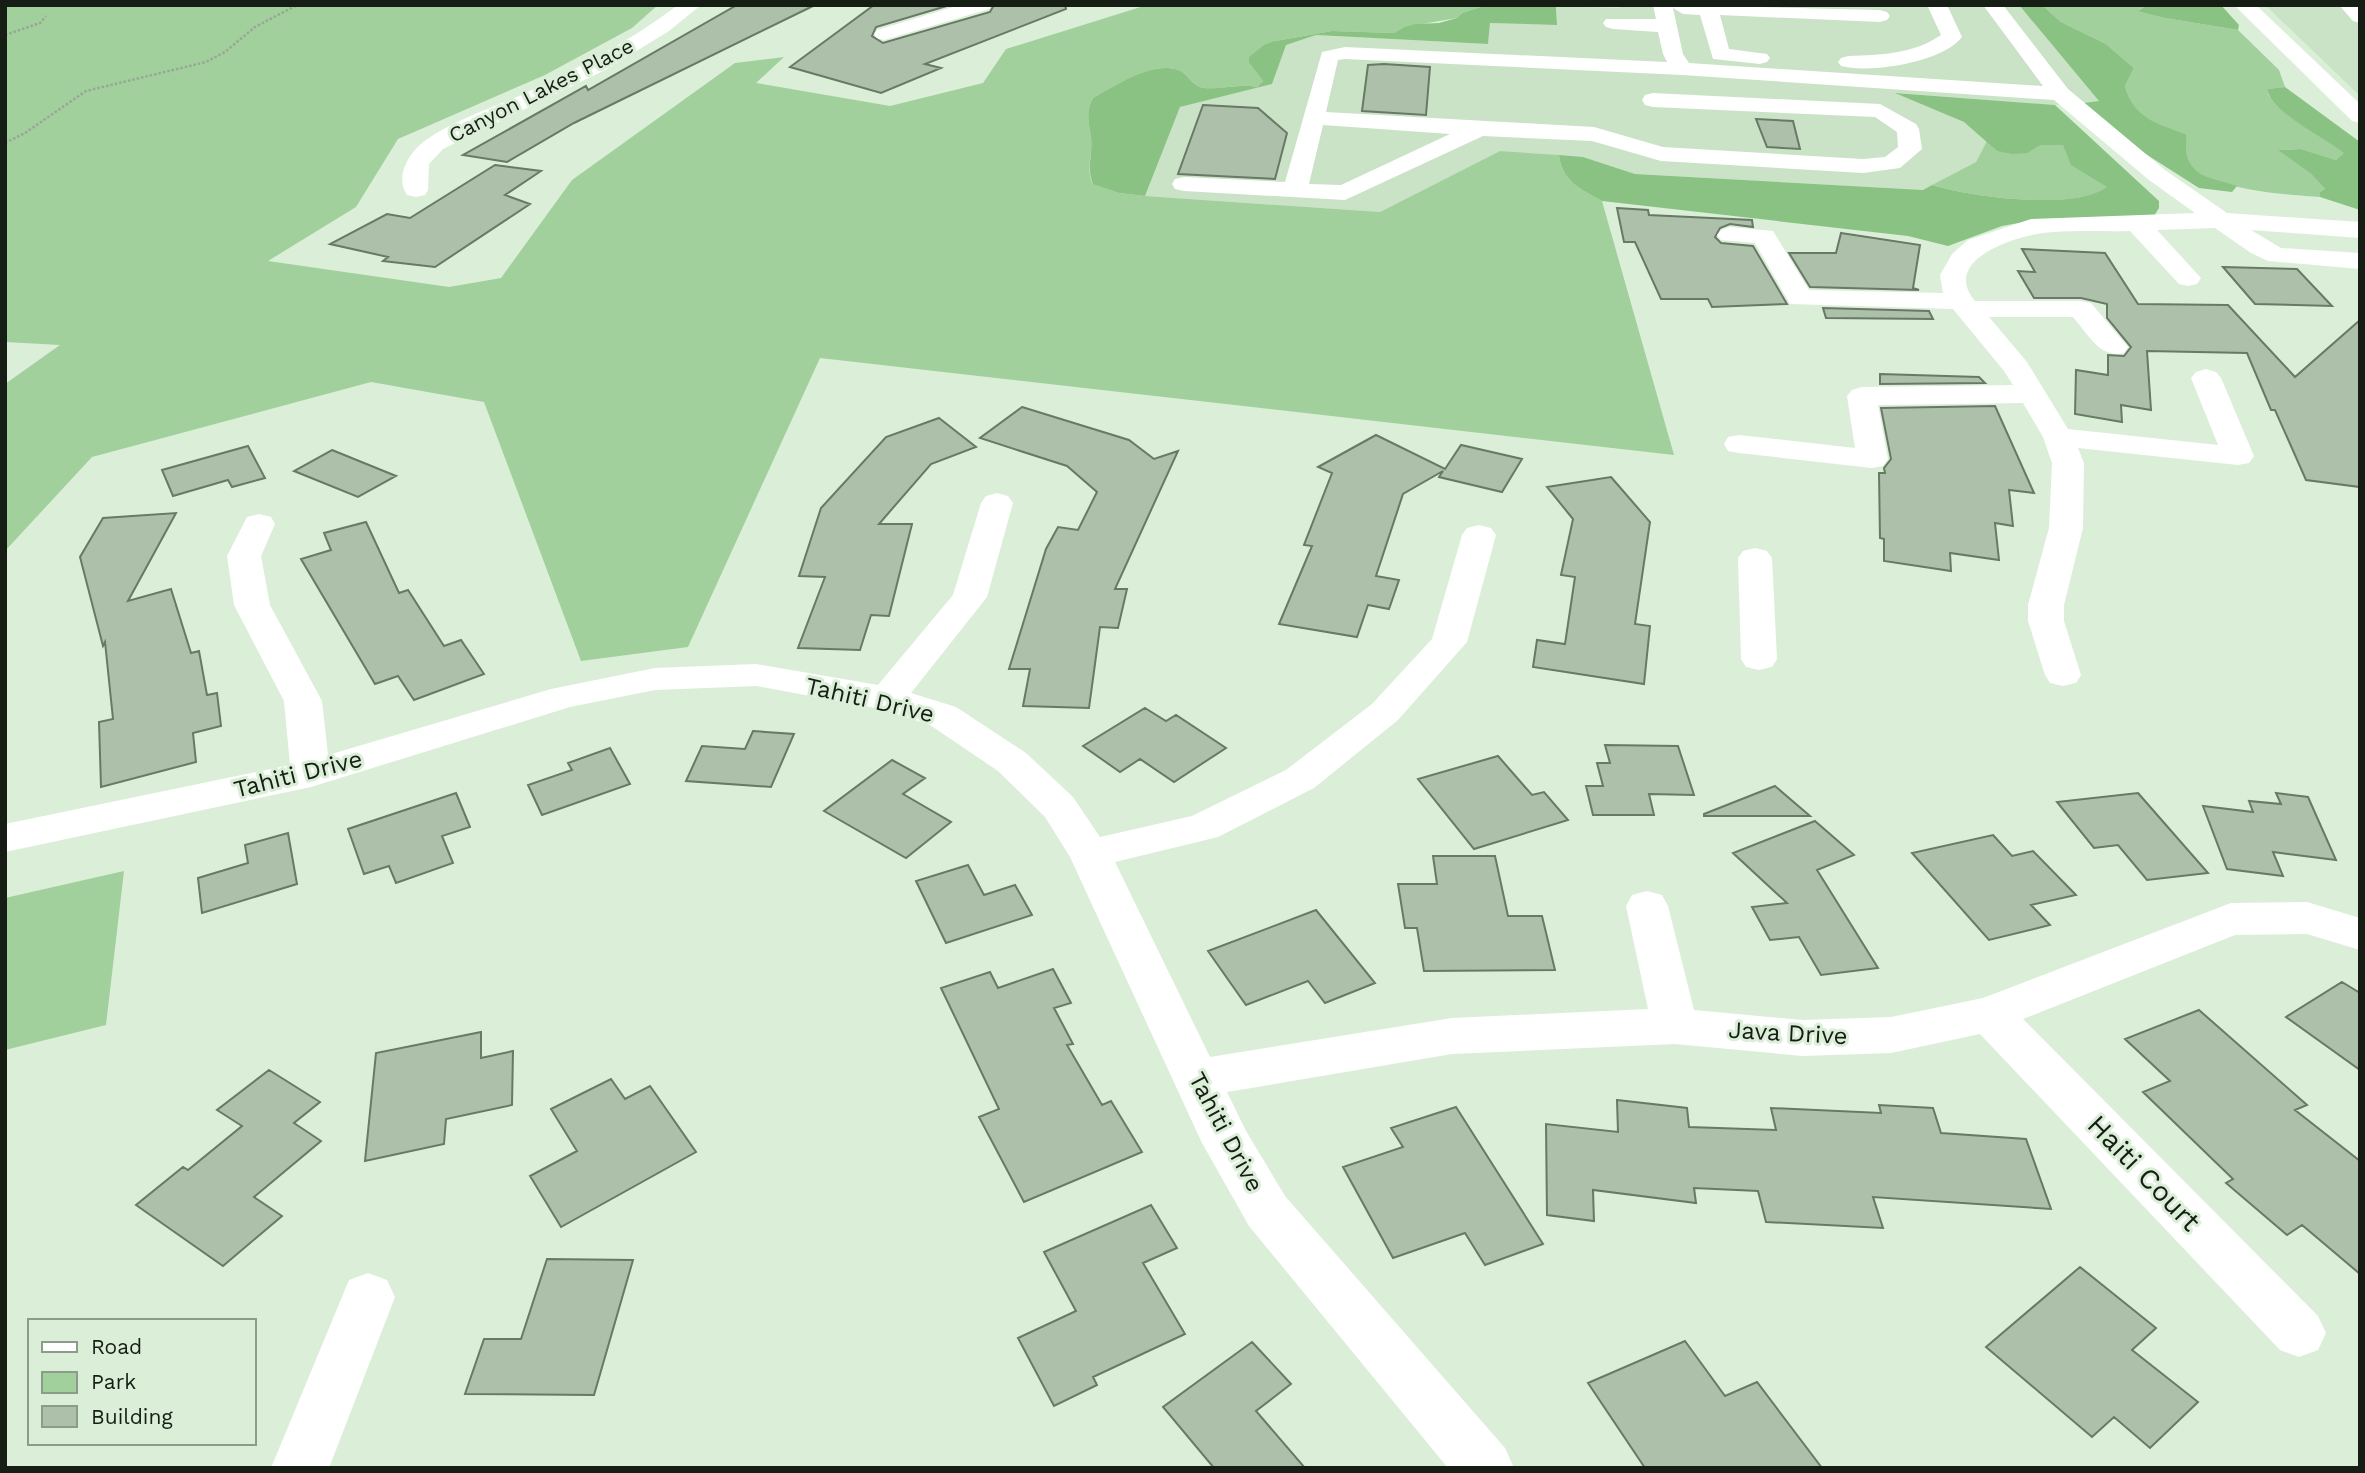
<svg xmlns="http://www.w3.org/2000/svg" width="2365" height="1473" font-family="'Work Sans',sans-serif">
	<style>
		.built { fill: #cae3c6 }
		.green { fill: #a1d09c }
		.forest { fill: #8ac283 }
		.building { fill: #adc0aa; stroke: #687965; stroke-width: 2 }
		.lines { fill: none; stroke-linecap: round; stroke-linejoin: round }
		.path { stroke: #98a795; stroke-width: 2.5; stroke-dasharray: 2.5 2; stroke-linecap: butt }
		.minor { fill: #fff; fill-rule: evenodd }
		.major { fill: #fff; fill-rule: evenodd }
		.labels { text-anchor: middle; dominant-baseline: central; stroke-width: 6; stroke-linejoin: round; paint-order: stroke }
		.far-street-label { font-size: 21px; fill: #161d15; stroke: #dbefd8 }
		.street-label { font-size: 24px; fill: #161d15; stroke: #dbefd8 }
		.near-street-label { font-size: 28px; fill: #161d15; stroke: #dbefd8 }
	</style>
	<rect width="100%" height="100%" fill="#dbefd8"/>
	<path class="built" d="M1627,5H2019L2100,101L2055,105L1898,93L1964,122L1987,141L1976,162L1923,190L1635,174L1583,157L1500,151L1380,212L1145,196L1180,107L1272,84L1285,45L1316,35L1488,44L1490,23L1557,25V6L1618,8Z
		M2265,5H2360V96Z"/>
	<path class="green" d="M5,5H658L632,28L545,75L398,139L356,207L268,261L449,287L501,278L572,180L735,63L784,57L756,83L890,106L983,83L1006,49L1147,5H1487L1462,13L1457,18L1404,27L1394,33L1332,31L1275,41L1249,63L1263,81L1257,87C1239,83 1222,90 1204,88C1191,86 1188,73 1178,70C1152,61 1116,85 1093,98C1085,112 1089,123 1091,138C1093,154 1086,167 1092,183L1119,193L1145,196L1380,212L1500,151L1559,155C1562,182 1581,189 1602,201L1674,455L820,358L688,647L581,661L484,402L371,382L92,457L5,551V384L60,345L5,342Z
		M2042,5H2147L2139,10L2165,18L2238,30L2279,70L2285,87L2267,89L2269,96L2345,153L2336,160L2301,149L2279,150L2311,174L2325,189L2320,192V197C2290,195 2203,190 2188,161C2184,152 2188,144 2186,134C2155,124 2133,120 2125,86L2134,68L2106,44L2061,22Z
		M1987,141L1997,151L2028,153L2041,145H2063L2091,175L2108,187C2074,211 1971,197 1932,185L1976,162Z
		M124,871L106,1025L5,1050V898Z"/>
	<path class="forest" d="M1487,5H1556L1557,25L1490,23L1488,44L1316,35L1286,45L1272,84L1180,107L1145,196L1119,193L1093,184C1086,167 1093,155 1091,138C1089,123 1085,112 1093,98C1116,85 1152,61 1178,70C1188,73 1191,86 1204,88C1222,90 1239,83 1257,87L1263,81L1249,63V57L1264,45L1275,41L1332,31L1394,33L1404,27L1416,24L1439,23L1457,18L1462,13Z
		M2019,5H2042L2061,22L2106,44L2134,68L2125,86C2133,118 2157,124 2186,134C2188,142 2185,149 2187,156C2192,177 2219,180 2237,186L2232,192L2199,188L2141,151L2083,103L2099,101Z
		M2147,5H2221L2239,25L2238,30L2165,18L2138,11Z
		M2285,87L2360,142V210L2320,197V192L2325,189L2311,174L2278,150L2301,149L2336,160L2344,153C2324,137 2272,113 2267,89Z
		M1895,93L2055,105L2159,201V208L2154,216L2036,220L2002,226L1948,246L1908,236L1602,201C1581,189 1562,182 1559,155L1583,157L1635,174L1923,190L1932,185C1971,197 2074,211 2107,187L2071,165L2063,145H2041L2028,153L2012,154L1997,151L1964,122Z"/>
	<path class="building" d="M737,5H815L574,123L507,162L463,155L586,86L588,90Z
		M874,5H950L876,27L872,36L883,43L990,12L994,5H1065L1066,9L925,64L941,68L881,93L790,67Z
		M1384,64L1430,67L1426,115L1362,111L1368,65Z
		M1203,105L1258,108L1287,133L1275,179L1178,174Z
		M1756,119L1793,121L1800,149L1767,147Z
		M495,165L541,171L505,195L530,204L435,267L383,261L388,257L330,244L387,214L410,218Z
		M1617,208L1648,210L1649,215L1752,220L1753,227L1730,224L1720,228L1715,237L1721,243L1753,246L1787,304L1712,307L1708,299H1661L1635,242H1624Z
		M1841,233L1920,245L1913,288L1919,290L1810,287L1789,253H1836Z
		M2022,249L2105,253L2138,304L2228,305L2295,377L2360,320V487L2306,480L2275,410H2271L2247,353L2147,351L2151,410L2121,405L2122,422L2075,414L2076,370L2108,375V355L2124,356L2131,347L2107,318V304L2081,298H2034L2018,271L2035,272Z
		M2223,267L2297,269L2332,306L2255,304Z
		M1823,308L1929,311L1933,319L1826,318Z
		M1880,374L1979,377L1985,383L1880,384Z
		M1995,406L2034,493L2009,490L2013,526L1995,523L1999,560L1950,553L1951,571L1884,561V539L1880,538L1879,473H1885L1884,468L1891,459L1881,408Z
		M1022,407L1129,440L1154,459L1178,451L1115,589H1127L1118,628L1100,627L1089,708L1023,706L1030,669H1009L1046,549L1058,527L1078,530L1097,492L1067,466L980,438Z
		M939,418L976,447L931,464L879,524H912L889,616L871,615L860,650L798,648L825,577L799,576L821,508L886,437Z
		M1376,435L1445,469L1461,445L1522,459L1502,492L1439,477L1443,471L1403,494L1376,576L1399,580L1389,609L1368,605L1357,637L1279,624L1312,546L1304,545L1332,473L1318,467Z
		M248,446L265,478L232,487L228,480L173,496L162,470Z
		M332,450L396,476L358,497L294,471Z
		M1611,477L1650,522L1635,624L1650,626L1644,684L1533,667L1537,640L1565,644L1575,577L1561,575L1573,519L1547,487Z
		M176,513L128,601L171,589L191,653L199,651L207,695L217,693L221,726L193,733L196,762L101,787L99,722L113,719L105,642L103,646L80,557L103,518Z
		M366,522L399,593L408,590L444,646L461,640L484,674L414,700L398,676L375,684L301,559L331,550L324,533Z
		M1145,708L1166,721L1176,715L1226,748L1174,782L1140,759L1120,772L1083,746Z
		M753,731L794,734L771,787L686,781L702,746L745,749Z
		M1605,745L1678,746L1694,795L1649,794L1654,815H1593L1586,786H1603L1597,763H1610Z
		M610,748L630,784L542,815L528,785L572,770L568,763Z
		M1498,756L1532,795L1544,792L1568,820L1474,849L1418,779Z
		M892,760L925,778L903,794L951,822L906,858L824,811Z
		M1775,786L1810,816H1704V814Z
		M456,793L470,827L442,836L453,863L396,883L389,866L364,874L348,829Z
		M2138,793L2208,873L2147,880L2118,845L2094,848L2057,802Z
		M2276,793L2308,797L2336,860L2273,852L2283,876L2227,869L2203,806L2253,812L2249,801L2281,804Z
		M1815,821L1854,855L1817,870L1878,968L1821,975L1799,937L1770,940L1752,907L1787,903L1733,853Z
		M288,833L297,884L202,913L198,878L248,863L245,845Z
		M1993,835L2012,856L2033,851L2076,895L2031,905L2050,925L1989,940L1912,853Z
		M1433,856H1495L1508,916H1542L1555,970L1424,971L1417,928H1405L1398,884H1437Z
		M968,865L984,895L1015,885L1032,915L946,943L916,881Z
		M1316,910L1375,983L1325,1003L1308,981L1246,1005L1208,951Z
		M1053,969L1071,1003L1054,1008L1073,1044L1067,1045L1102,1105L1111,1101L1142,1152L1024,1202L979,1117L999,1109L941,988L990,972L998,988Z
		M2342,982L2360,993V1070L2286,1017Z
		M2199,1010L2307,1105L2295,1110L2360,1161V1274L2302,1225L2287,1235L2226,1183L2233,1179L2143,1092L2170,1081L2125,1039Z
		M481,1032V1058L513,1051L512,1105L446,1119L444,1144L365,1161L376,1053Z
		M269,1070L320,1102L294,1123L321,1141L254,1197L282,1216L223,1266L136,1205L183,1167L188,1170L242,1126L217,1110Z
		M611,1079L625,1099L650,1086L696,1152L561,1227L530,1176L577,1151L551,1109Z
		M1617,1100L1687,1108L1689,1127L1776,1130L1771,1108L1881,1113L1879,1105L1933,1108L1941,1133L2026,1139L2051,1209L1873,1197L1883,1228L1766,1222L1758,1191L1694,1188L1696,1203L1593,1190L1594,1221L1547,1215L1546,1124L1618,1132Z
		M1456,1107L1543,1244L1485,1265L1465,1233L1393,1258L1343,1167L1403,1147L1391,1128Z
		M1151,1205L1177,1248L1143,1263L1185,1334L1093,1377L1097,1385L1054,1406L1018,1338L1076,1311L1044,1252Z
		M547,1259L633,1260L594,1395L465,1394L484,1339H521Z
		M2080,1267L2156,1328L2132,1350L2198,1402L2150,1448L2114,1417L2092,1437L1986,1347Z
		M1685,1341L1725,1396L1757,1382L1822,1468H1645L1588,1383Z
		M1252,1342L1291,1384L1256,1411L1305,1468H1214L1163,1407Z"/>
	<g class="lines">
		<path class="path" d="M5,35L40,23L46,16
			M5,143L25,133L86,91L206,62L225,52L255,27L297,5"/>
		<path class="minor" d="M678,5H701L669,31L607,69L443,149L429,164L428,190L425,195L416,197L407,195C394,176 410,151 426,140C453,121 489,109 519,96C575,70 629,42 678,5Z
			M960,5H992L989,9L884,40L877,38L874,34L877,30Z
			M1653,5H1673V8L1675,5L1880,10L1887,12L1890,16L1887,20L1880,22L1720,15L1729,49L1767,54L1770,58L1767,62L1760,64L1713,59L1700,15L1683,14L1673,8L1683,54L1689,63L2043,86L1983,5H2003L2068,89L2165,170L2227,213L2360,222V238L2251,230L2281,248L2360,253V269L2268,261L2251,253L2215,228L2157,230L2201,278L2197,284L2188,286L2179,284L2130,231C2100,232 2061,229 2032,235C2004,241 1943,263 1975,301H2081L2091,303L2128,347L2124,353C2100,359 2088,334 2073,317H1989L2027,362L2068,429L2218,445L2191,378L2196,372L2206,369L2216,372L2221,378L2254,456L2249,463L2238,465L2078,448L2084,463L2083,528L2064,605V621L2081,675L2076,683L2063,686L2050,683L2045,675L2028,621V605L2049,528L2052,463L2043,437L2023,403L1878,405L1888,459L1883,466L1872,468L1739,453L1728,451L1724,444L1728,437L1739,435L1855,448L1847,396L1852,390L1862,387L2013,385L2004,371L1953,309L1790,304L1755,243L1721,240L1717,235L1721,230L1730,227L1773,231L1809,290L1943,293L1940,275L1952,254L1968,240L2031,219L2195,213L2149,180L2054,100L1682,75L1345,59L1338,60L1326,112L1594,127L1663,147L1863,159L1885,157L1898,147L1897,132L1875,117L1653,107L1645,105L1642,100L1645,95L1653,93L1880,104L1916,124L1919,129L1922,149L1900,168L1863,173L1661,161L1592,141L1483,136L1345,200L1184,191L1175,189L1172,184L1175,179L1184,177L1285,182L1322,52L1345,47L1667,62L1663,54L1658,32L1613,29L1606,27L1603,23L1606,19H1656ZM1323,125L1450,134L1341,185L1309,184Z
			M1927,5H1947L1962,37C1944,62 1869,74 1841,66L1838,62L1841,58L1848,56C1880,55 1914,54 1941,35Z
			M2339,5H2360V23L2353,21Z
			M997,493L1008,496L1013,503L987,597L911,693L956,707L1026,753L1073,797L1100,837L1192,816L1286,770L1372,704L1432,639L1462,535L1467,528L1479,525L1491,528L1496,535L1467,642L1398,720L1314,788L1218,837L1115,862L1210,1057L1452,1018L1648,1009L1626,906L1632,895L1647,891L1662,895L1668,906L1694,1010L1803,1020L1891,1017L1983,998L2231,903L2307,902L2360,918V950L2307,934L2235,935L2023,1019L2318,1316L2326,1333L2318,1350L2299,1357L2280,1350L1980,1034L1891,1053L1803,1056L1675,1044L1452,1054L1227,1092L1246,1131L1285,1196L1505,1448L1514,1468H1448L1249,1226L1202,1143L1070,857L1045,817L998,771L930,725L881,709L756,686L655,690L570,707L311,787L5,852V824L290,765L284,701L234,605L227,556L247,517L259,514L271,517L275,524L261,556L270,605L322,701L328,755L551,689L655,668L756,664L878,685L953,595L981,503L986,496Z
			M1755,548L1767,551L1772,558L1777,659L1772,667L1759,670L1746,667L1741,659L1738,558L1743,551Z
			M368,1273L387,1280L395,1297L329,1468H271L349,1280Z"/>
		<path class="major" d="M2234,5H2256L2360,104V123L2352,121Z"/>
	</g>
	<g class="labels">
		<g class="far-street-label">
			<text transform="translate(541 90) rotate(-27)">Canyon Lakes Place</text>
		</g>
		<g class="street-label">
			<text transform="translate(870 700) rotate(13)">Tahiti Drive</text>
			<text transform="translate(298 774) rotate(-14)">Tahiti Drive</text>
			<text transform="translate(1788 1033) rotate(3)">Java Drive</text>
			<text transform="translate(1226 1132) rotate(62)">Tahiti Drive</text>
		</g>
		<g class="near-street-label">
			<text transform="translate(2144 1173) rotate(46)">Haiti Court</text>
		</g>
	</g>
	<rect width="2365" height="1473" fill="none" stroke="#161d15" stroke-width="14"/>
	<rect x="28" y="1319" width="228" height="126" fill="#dbefd8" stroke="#8c9b8a" stroke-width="2"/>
	<rect x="42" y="1342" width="35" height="10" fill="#ffffff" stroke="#8c9b8a" stroke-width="2"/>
	<text x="91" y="1354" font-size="21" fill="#161d15">Road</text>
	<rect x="42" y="1372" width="35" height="21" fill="#a1d09c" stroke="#8c9b8a" stroke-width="2"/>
	<text x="91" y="1389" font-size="21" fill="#161d15">Park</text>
	<rect x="42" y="1406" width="35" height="21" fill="#adc0aa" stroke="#8c9b8a" stroke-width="2"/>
	<text x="91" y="1424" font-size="21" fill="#161d15">Building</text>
</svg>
